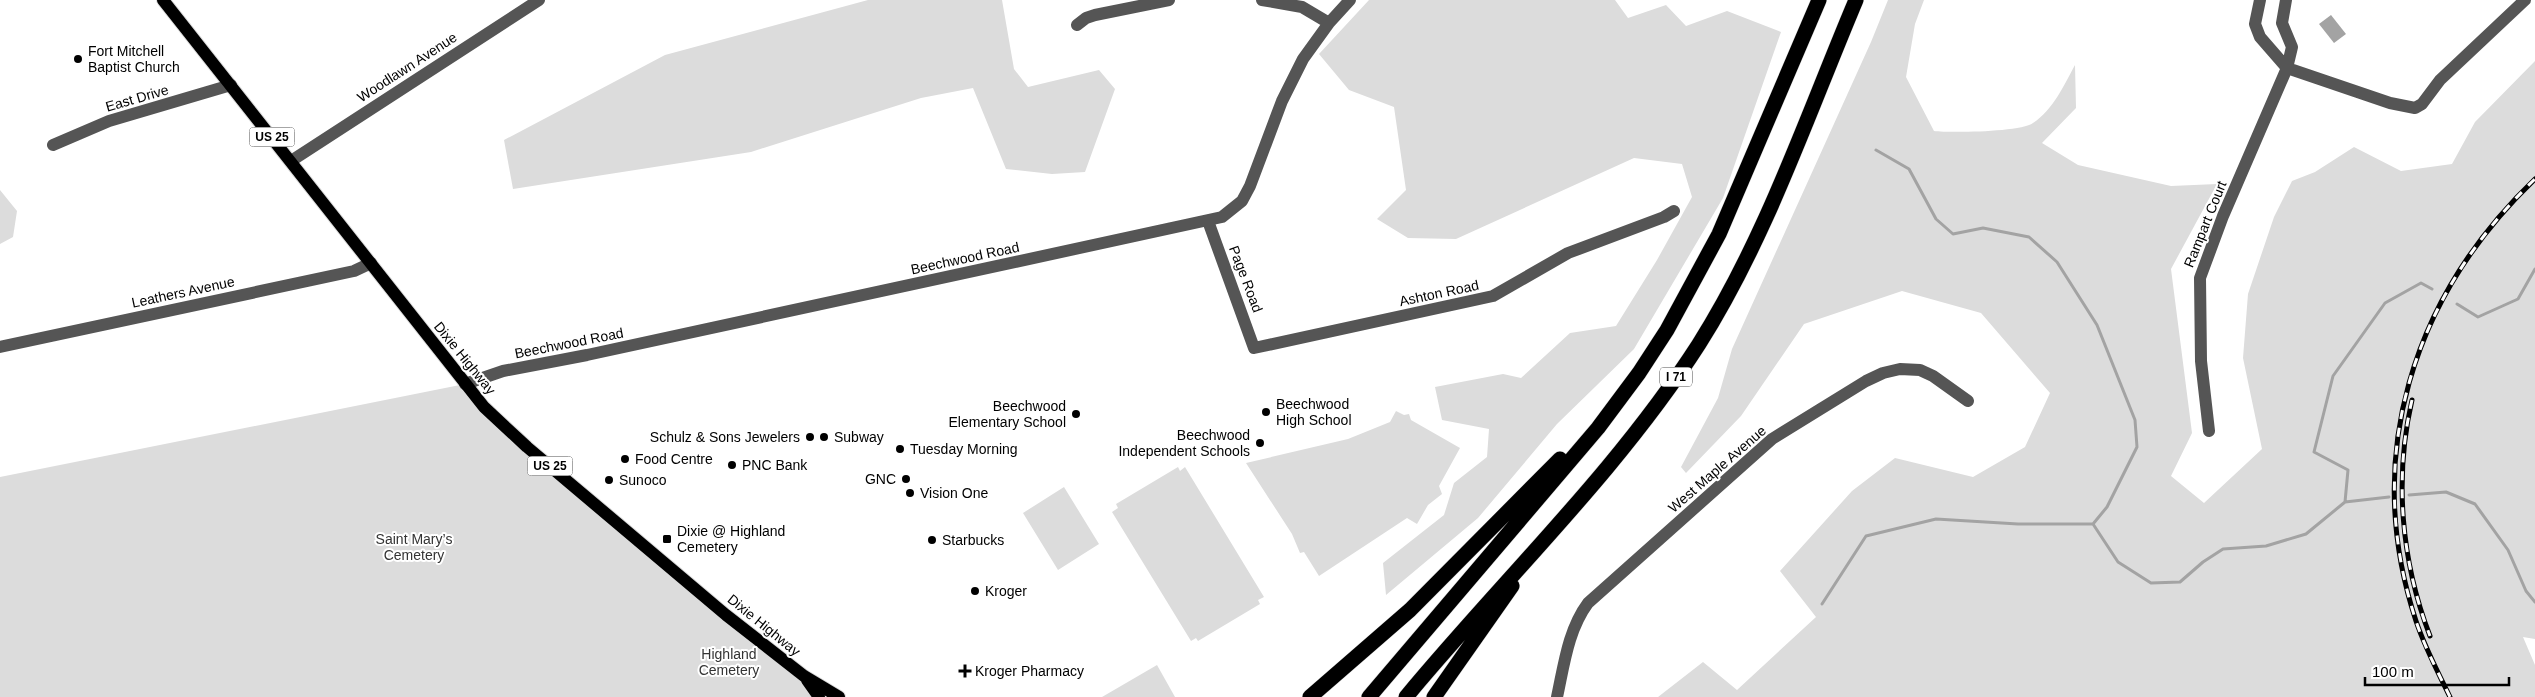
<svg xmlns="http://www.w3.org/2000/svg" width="2535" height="697" font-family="Arial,sans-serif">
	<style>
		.green { fill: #dcdcdc }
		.water { fill: #a3a3a3 }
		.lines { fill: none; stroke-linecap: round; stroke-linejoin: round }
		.stream { stroke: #a3a3a3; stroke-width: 3 }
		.major-casing { stroke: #dbdbdb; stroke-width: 14 }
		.highway-casing { stroke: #dbdbdb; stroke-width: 16 }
		.minor { stroke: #555; stroke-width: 12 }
		.major { stroke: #000; stroke-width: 12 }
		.highway { stroke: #000; stroke-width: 15 }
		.rail-casing { stroke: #000; stroke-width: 5 }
		.rail { stroke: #fff; stroke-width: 3; stroke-dasharray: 9; stroke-linecap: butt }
		.poi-dot { fill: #000; stroke: #fff; stroke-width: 2 }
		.labels { text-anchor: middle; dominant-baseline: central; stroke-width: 4; stroke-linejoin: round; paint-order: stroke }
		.shield { fill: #fff; stroke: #4c4c4c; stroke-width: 1 }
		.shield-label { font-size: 12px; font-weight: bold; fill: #000 }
		.poi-label { font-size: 14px; fill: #000; stroke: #fff; text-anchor: start }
		.street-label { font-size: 14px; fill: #000; stroke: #fff }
		.park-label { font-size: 14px; fill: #333; stroke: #fff }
	</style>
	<rect width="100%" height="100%" fill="#fff"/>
	<path class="green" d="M868,0H1002L1014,69L1028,87L1099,70L1115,89L1085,172L1052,174L1006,169L973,88L921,98L751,152L513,189L504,140L665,55Z
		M1369,0H1615L1628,18L1666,5L1686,26L1727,11L1781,32L1723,198L1634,349L1557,424L1478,518L1386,595L1383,563L1444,515L1454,483L1487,457L1489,429L1442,420L1435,387L1503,374L1521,378L1570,333L1616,326L1657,260L1692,197L1682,164L1634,158L1456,239L1408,238L1377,219L1406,190L1394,107L1349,90L1319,54Z
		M1888,0H1924L1915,24L1906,77L1934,131C1951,133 2021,132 2033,123C2053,110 2064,85 2075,65L2076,108L2042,143L2078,165L2171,186L2217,184L2171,269L2192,433L2171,476L2204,503L2262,449L2243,358L2248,294L2274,217L2292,181L2315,172L2354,147L2401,171L2452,164L2475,122L2535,61V639L2523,637L2535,665V697H1658L1703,662L1737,690L1816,617L1780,571L1852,491L1895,458L1973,477L2025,447L2050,393L1981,313L1902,291L1804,324L1741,416L1686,473L1681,467L1718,398L1732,349L1871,42Z
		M0,190L17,211L13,237L0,244Z
		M465,384L484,407L819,697H0V477Z
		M1396,411L1404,415L1409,414L1411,420L1460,448L1439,486L1442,494L1428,505L1417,524L1407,518L1319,576L1304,552L1300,553L1292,534L1246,463L1348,439L1390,422Z
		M1178,467L1180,471L1185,467L1264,597L1258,600L1260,604L1198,641L1196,638L1191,641L1112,512L1118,508L1116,504Z
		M1064,487L1099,544L1058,570L1023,513Z
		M1157,665L1175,697H1102Z"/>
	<path class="water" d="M2331,15L2346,34L2334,43L2319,24Z"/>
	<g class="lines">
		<path class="stream" d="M1876,150L1909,169L1936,219L1953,234L1983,228L2029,237L2057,262L2097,325L2135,420L2137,447L2107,507L2093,524
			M2457,304L2478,317L2518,299L2535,269
			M2409,495L2446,492L2475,504L2508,550L2526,591L2535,602
			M2345,502L2348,470L2314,452L2333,376L2385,303L2421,283L2432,289
			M2093,524L2118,562L2151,583L2180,582L2203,562L2223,549L2266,546L2306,534L2345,502L2389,497
			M1822,604L1866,536L1936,519L2018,524H2093"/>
		<defs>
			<path id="major" d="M163,0L484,407L527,447L726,615L804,676L839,697
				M807,680L819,697"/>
			<path id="highway" d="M1310,697L1410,610L1560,459
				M1369,697L1598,428L1639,373L1667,330L1719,234L1819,0
				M1406,697C1503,580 1616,473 1699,344C1766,238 1807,116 1856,0
				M1434,697L1512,586"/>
		</defs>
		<use href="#major" class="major-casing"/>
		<use href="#highway" class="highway-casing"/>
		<path class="minor" d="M1262,0L1302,7L1329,23
			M2260,0L2255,24L2260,37L2287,68L2390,103L2415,108L2422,104L2440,80L2525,0
			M1077,25L1086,18L1095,15L1169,0
			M53,145L109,121L231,85
			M291,161L539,0
			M1208,221L1254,348L1493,296L1568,253L1664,217L1674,211
			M0,347L354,271L371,263
			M465,384L503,371L587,355L1222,217L1242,201L1250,186L1282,101L1303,59L1329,23L1350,0
			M2209,431L2201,361L2200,278L2223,216L2287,68L2292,47L2282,23L2286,0
			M1557,697C1564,665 1568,630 1588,603L1772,439L1866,381L1883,373L1900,369L1920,370L1933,376L1968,401"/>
		<use href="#major" class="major"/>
		<use href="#highway" class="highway"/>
		<defs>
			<path id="rail" d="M2412,400C2394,478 2401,561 2430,636
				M2450,697C2438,672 2425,648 2416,621C2362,457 2412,297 2535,179"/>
		</defs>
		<use href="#rail" class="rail-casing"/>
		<use href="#rail" class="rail"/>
	</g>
	<g class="poi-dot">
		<circle cx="78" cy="59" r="5"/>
		<circle cx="1266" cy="412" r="5"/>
		<circle cx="1076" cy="414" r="5"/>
		<circle cx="810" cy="437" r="5"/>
		<circle cx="824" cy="437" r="5"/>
		<circle cx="1260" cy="443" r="5"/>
		<circle cx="900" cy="449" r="5"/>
		<circle cx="625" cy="459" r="5"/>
		<circle cx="732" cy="465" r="5"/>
		<circle cx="906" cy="479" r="5"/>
		<circle cx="609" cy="480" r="5"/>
		<circle cx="910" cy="493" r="5"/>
		<rect x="662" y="534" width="10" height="10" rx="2.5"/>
		<circle cx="932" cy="540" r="5"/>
		<circle cx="975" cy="591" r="5"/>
		<path d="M962.5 663.5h5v5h5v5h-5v5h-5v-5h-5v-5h5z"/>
	</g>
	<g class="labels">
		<g class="shield">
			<rect x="249.5" y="127.5" width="45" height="19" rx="4"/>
			<rect x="1660" y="367.5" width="32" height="19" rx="4"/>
			<rect x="527.5" y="456.5" width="45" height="19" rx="4"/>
		</g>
		<g class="shield-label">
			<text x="272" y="137">US 25</text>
			<text x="1676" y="377">I 71</text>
			<text x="550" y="466">US 25</text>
		</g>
		<g class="poi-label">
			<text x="88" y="51">Fort Mitchell<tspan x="88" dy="16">Baptist Church</tspan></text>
			<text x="1276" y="404">Beechwood<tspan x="1276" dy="16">High School</tspan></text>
			<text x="1066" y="406" text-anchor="end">Beechwood<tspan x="1066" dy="16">Elementary School</tspan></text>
			<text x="1250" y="435" text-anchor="end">Beechwood<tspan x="1250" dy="16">Independent Schools</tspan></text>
			<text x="800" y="437" text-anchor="end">Schulz &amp; Sons Jewelers</text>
			<text x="834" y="437">Subway</text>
			<text x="910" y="449">Tuesday Morning</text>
			<text x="635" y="459">Food Centre</text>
			<text x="742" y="465">PNC Bank</text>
			<text x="896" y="479" text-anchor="end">GNC</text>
			<text x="619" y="480">Sunoco</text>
			<text x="920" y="493">Vision One</text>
			<text x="677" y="531">Dixie @ Highland<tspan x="677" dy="16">Cemetery</tspan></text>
			<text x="942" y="540">Starbucks</text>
			<text x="985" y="591">Kroger</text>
			<text x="975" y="671">Kroger Pharmacy</text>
		</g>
		<g class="street-label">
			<text transform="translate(407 67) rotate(-33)">Woodlawn Avenue</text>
			<text transform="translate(137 98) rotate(-16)">East Drive</text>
			<text transform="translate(2205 224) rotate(-68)">Rampart Court</text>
			<text transform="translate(965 258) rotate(-12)">Beechwood Road</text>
			<text transform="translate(1246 279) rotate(69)">Page Road</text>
			<text transform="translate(183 292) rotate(-12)">Leathers Avenue</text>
			<text transform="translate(1439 293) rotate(-12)">Ashton Road</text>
			<text transform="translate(569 343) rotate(-11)">Beechwood Road</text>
			<text transform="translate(465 358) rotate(51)">Dixie Highway</text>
			<text transform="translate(1717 469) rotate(-41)">West Maple Avenue</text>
			<text transform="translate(764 625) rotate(39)">Dixie Highway</text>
		</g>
		<g class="park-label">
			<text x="414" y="539">Saint Mary’s<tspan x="414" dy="16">Cemetery</tspan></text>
			<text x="729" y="654">Highland<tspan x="729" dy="16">Cemetery</tspan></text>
		</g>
	</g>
	<path d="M2365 677v8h144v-8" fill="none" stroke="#000000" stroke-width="2.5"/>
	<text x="2372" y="677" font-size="15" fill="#000000" stroke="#ffffff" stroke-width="4" paint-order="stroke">100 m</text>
</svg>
